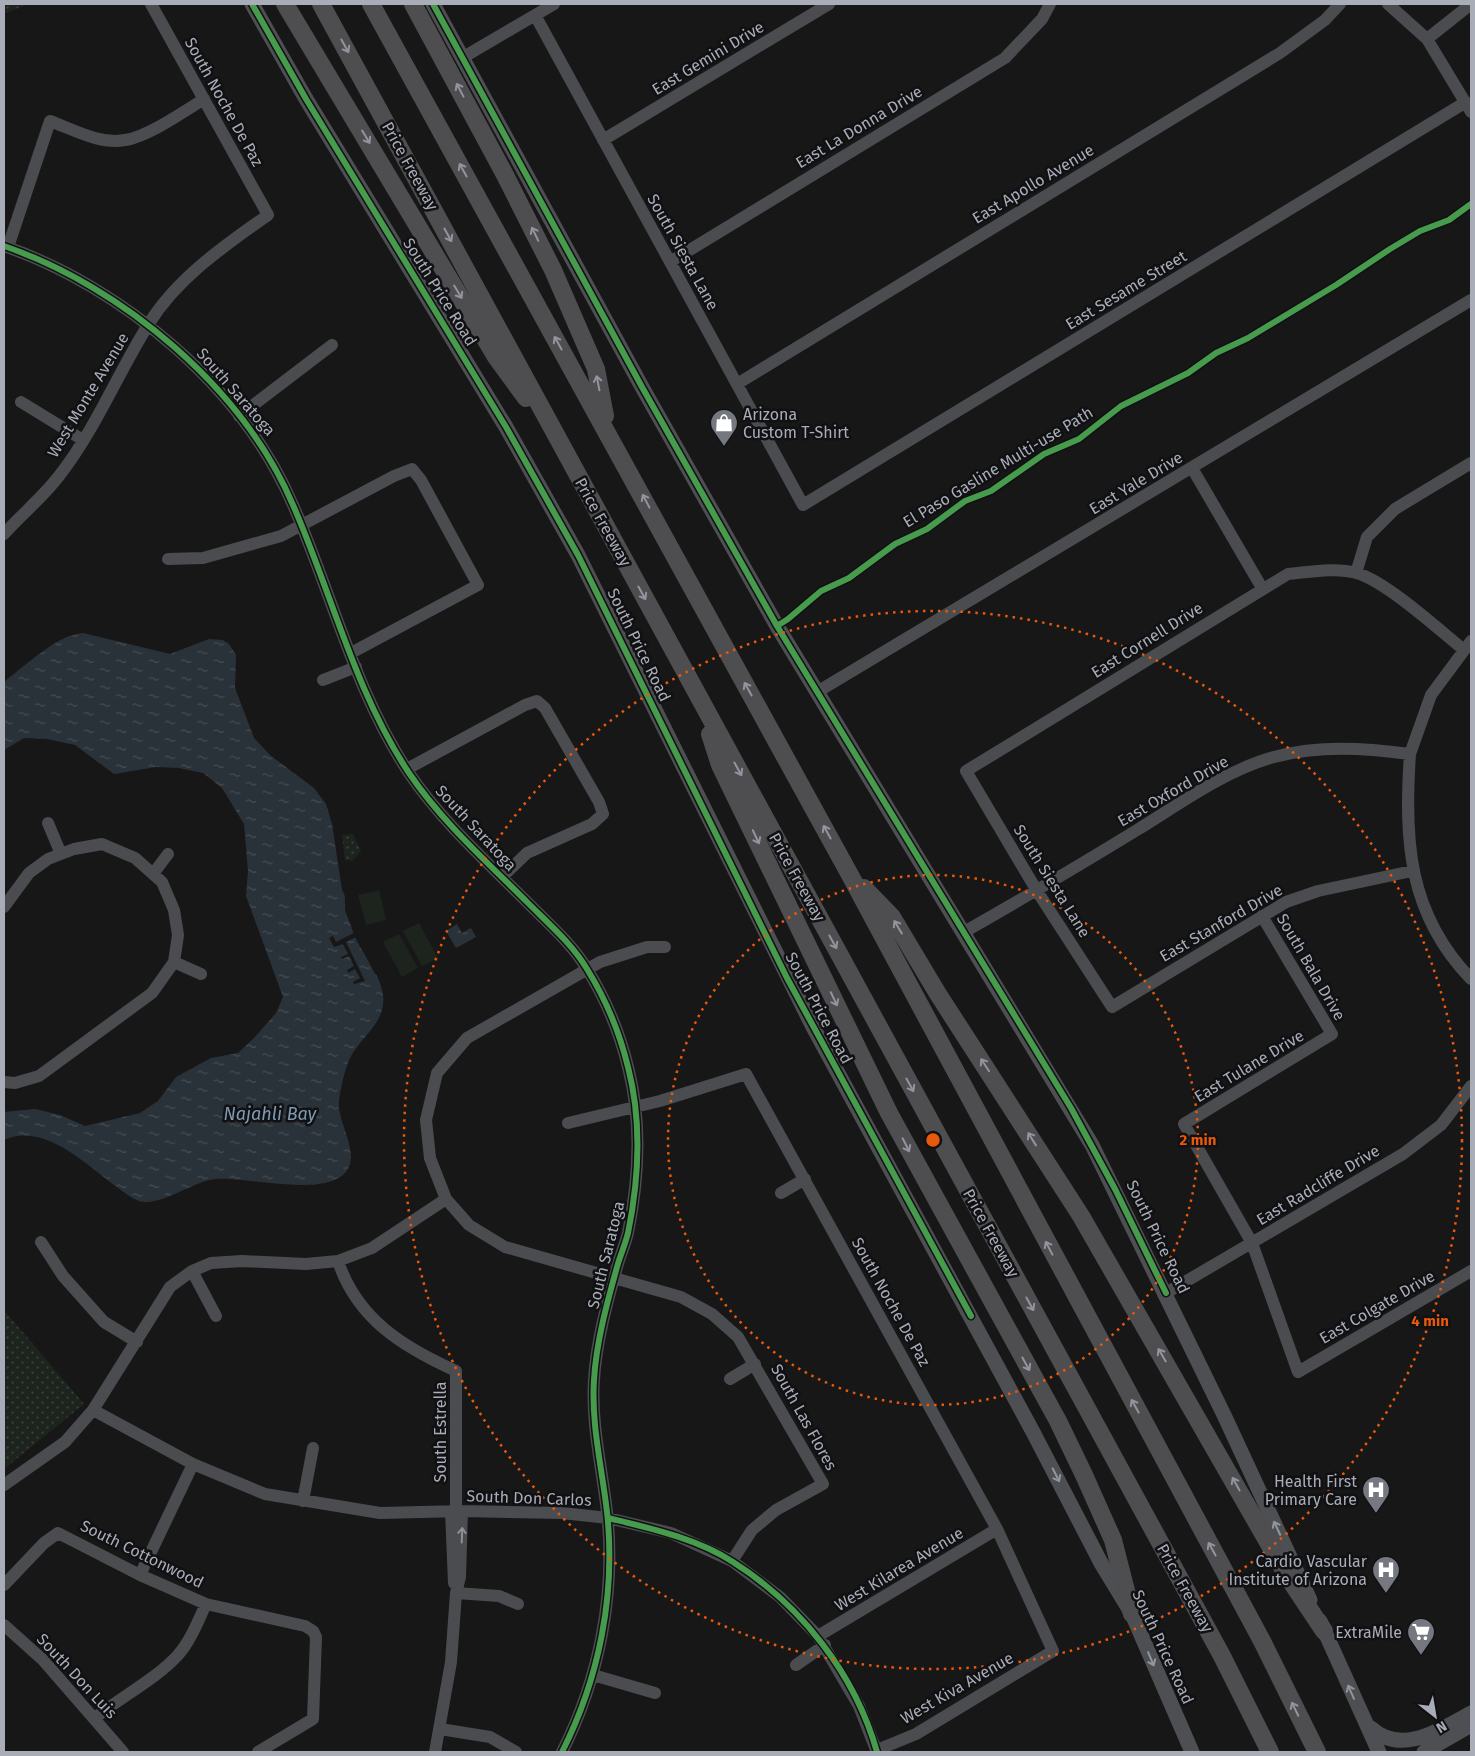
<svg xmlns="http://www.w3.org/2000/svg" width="1475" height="1756" font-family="'Fira Sans',sans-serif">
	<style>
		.grass { fill: #1d241e }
		.park { fill: url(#park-dots) }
		.water { fill: url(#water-ripples) }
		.pier { fill: #171717 }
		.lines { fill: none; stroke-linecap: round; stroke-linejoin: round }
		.minor { stroke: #4b4c50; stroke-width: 12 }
		.major { stroke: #4d4f52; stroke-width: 15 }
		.highway { stroke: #4e4e51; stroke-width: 18 }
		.cycleway-casing { stroke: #111113; stroke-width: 9 }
		.cycleway { stroke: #469c4c; stroke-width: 6 }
		.oneway { stroke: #92959e }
		.oneway2 { stroke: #91969e }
		.oneway3 { stroke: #8c9099 }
		.ring { fill: none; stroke: #e8590c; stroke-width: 2.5; stroke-dasharray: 2.5 5 }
		.labels { text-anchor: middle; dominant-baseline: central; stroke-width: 5; stroke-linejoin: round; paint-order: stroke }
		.street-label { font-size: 16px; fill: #a8adb8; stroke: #111113 }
		.poi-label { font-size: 16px; fill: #a8adb8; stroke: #111113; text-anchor: end }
		.water-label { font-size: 18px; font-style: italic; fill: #7f9bb3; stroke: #111113 }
		.centre { fill: #e8590c; stroke: #111113; stroke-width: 2.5 }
		.ring-label { font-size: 15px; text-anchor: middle; font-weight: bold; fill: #e8590c; stroke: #111113; stroke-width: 5; stroke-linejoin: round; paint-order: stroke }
	</style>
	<defs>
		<pattern id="park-dots" width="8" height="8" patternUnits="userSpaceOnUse" patternTransform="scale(1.25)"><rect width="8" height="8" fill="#1d241e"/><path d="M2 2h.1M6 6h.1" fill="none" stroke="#3b413d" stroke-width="1.8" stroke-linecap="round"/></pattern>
		<pattern id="water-ripples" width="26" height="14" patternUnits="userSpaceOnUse" patternTransform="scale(1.25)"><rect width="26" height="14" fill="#2a3239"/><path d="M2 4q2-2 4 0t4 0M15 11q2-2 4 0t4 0" fill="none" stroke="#464d54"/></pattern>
	</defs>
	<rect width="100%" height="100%" fill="#171717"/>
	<path class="grass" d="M379,890L386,920L366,925L358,895Z
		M419,923L438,958L422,966L403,931Z
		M399,934L418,968L402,977L383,942Z"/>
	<path class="park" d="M4,4H28L4,14Z
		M353,834L361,851L352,861L345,860L342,835Z
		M4,1310L84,1404L4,1469Z"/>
	<path class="water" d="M83,633L170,654L209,639L223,640L229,644L236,655L235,688L254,738L271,756L314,788L326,804L332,824L342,890C347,898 344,900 345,908C345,913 351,924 352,929C359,953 387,978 383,1005C380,1026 361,1038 351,1056C345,1068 341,1086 339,1100C336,1123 364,1156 343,1175C318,1196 248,1177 216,1179C193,1181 167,1203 144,1202C135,1201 128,1195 121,1190C89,1168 46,1121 4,1140V1112L35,1109L60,1115L85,1126L140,1113L158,1101L176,1077L211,1058L238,1053L254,1038L276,1013L283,997L246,896L248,871L244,824L222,788L203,773L179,768L156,767L114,774L75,745L47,739L24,738L4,750V684L6,680C29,663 57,635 83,633Z
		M457,924L462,933L471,928L476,937L456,948L446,931Z"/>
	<path class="pier" d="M356,932L378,973L375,974L356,937L346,942L365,981L354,984L353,982L360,978L355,969L348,973L347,970L354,966L349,956L342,959L341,957L348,954L343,944L334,947L329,938L333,936L336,942Z"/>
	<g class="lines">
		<path class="minor" d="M1388,4L1427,39L1471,112
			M535,15L803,505L1466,102
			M1427,39L1471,4
			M462,58L554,4
			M603,140L829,4
			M4,246C123,287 243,388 293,505C332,594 355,692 409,773C442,822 486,861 528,903C549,924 572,944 587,969C605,998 620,1034 628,1067C642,1121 639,1179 628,1233C625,1245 620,1256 617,1267C607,1303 596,1343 594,1380C591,1424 602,1468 607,1512C616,1594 599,1679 562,1752
			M8,247L50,121C72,129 100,145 125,140C147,137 185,111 204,99
			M670,262L1005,58L1042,19L1050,4
			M737,384L1280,53L1325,20L1340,4
			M21,402L83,440
			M239,416L332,345
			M1192,468L1262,588
			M4,534C21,515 43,497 59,476C95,430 117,375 148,325C177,278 224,246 268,215L151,4
			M168,559L203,558L281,536L394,476L412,469L421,480L478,585L351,653
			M1356,573L1367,537L1395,509L1471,463
			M323,680L356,667
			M817,692L1471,300
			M1410,754C1404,840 1408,914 1471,979
			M407,769L525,705L537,701L545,708L599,802L603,814L592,824L527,853L502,877
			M48,823L61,854
			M1412,871L1318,891L1286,902L1112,1007L1037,891L966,771L1288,574C1310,572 1335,567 1357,573C1388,583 1437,628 1464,650
			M153,874L168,854
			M4,907L29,873L48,859L74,849L102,844L135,858L162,882L174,910L178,935L174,962L152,993L39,1076L15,1083L4,1082
			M1262,916L1332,1034L1184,1124L1252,1243L1298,1372L1471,1271
			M964,932C1022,899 1080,865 1137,830C1181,803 1224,771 1274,757C1319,745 1364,748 1410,754L1431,695L1471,641
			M174,962L201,974
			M568,1123L660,1101L746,1074L997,1529L1053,1651L916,1734L877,1750
			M781,1193L805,1179
			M446,1199L469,1225L505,1247L681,1297L712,1314L738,1337L823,1484L776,1510L752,1530L732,1561
			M41,1242L63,1276L104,1322L137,1342
			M338,1261C357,1319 403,1347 456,1371V1511
			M192,1271L216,1316
			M1166,1293L1403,1154L1441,1125L1471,1086
			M730,1379L755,1364
			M93,1410L193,1464L265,1494L380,1513L462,1511L562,1513L608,1518L671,1533L732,1561L780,1597L818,1636L859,1706L877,1752
			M4,1485L65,1442L93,1410L170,1287L192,1271L211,1263L242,1261L306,1264L338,1261L372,1248L446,1199L430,1158L426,1120L437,1073L467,1038L600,962L647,947H665
			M303,1501L313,1448
			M451,1511L454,1583
			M140,1575L193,1464
			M4,1585L44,1543L58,1533L140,1575L206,1604L305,1626L313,1631L316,1637L313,1719L258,1752
			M456,1593L499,1596L518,1604
			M4,1625L43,1660L123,1752
			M818,1636L997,1529
			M796,1665L825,1645
			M593,1675L655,1693
			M95,1718C122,1696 155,1680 178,1655C191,1640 198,1621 206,1604
			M440,1729L490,1737L516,1752
			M435,1752L451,1662L456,1593L460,1577L462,1511"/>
		<path class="major" d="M252,4L306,99L506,427L578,555L813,1027L1033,1432L1101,1563L1132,1614L1192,1752
			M433,4L642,387L777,626L1092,1145L1224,1415L1310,1600
			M1320,1621L1379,1752
			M1371,1728C1401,1756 1440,1730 1471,1713
			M1424,1752L1471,1725"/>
		<path class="highway" d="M285,4L496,357L526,398
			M321,4L1222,1656L1270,1752
			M371,4L850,875L1262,1641L1317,1752
			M413,4L505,175L553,270L596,369L605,416
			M710,734L720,765L889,1113L1058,1421L1084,1475L1113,1540L1132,1614
			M864,888L892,917L938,994L1081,1216L1288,1577L1324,1631"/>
		<defs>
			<path id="cycleway" d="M252,4L306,99L506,427L578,555L787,978L971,1316
				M433,4L642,387L777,626L1071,1108L1115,1189L1166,1293
				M4,246C123,287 243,388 293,505C332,594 355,692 409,773C442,822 486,861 528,903C549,924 572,944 587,969C605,998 620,1034 628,1067C642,1121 639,1179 628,1233C625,1245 620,1256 617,1267C607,1303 596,1343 594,1380C591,1424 602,1468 607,1512C616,1594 599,1679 562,1752
				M777,626L788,619L821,591L849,578L895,544L927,529L965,501L991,491L1044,454L1079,439L1121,406L1188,373L1216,353L1248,338L1336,285L1390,249L1420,231L1449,220L1471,204
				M608,1518C649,1528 696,1538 733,1562C801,1605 855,1674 877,1752"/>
		</defs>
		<use href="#cycleway" class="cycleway-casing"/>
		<use href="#cycleway" class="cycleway"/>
	</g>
	<defs><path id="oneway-shaft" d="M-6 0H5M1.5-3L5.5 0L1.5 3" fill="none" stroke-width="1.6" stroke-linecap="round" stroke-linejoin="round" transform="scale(1.25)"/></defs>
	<g class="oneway">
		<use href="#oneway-shaft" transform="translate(345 46) rotate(61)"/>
		<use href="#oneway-shaft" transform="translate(460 90) rotate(-118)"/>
		<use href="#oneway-shaft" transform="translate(366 137) rotate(59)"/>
		<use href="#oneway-shaft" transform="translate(463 170) rotate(-119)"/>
		<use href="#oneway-shaft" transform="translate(535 234) rotate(-116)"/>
		<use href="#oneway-shaft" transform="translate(448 235) rotate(61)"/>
		<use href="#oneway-shaft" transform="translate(458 292) rotate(59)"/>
		<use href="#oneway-shaft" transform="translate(558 343) rotate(-119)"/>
		<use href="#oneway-shaft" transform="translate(598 383) rotate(-101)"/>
		<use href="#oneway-shaft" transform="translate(646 501) rotate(-118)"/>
		<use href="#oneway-shaft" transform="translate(642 593) rotate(61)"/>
		<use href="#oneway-shaft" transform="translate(748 689) rotate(-119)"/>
		<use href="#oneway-shaft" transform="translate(738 769) rotate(61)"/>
		<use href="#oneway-shaft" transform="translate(827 832) rotate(-119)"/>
		<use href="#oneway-shaft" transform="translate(756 837) rotate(65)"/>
		<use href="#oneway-shaft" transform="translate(898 927) rotate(-121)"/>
		<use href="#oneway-shaft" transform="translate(833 942) rotate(61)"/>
		<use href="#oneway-shaft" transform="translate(834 999) rotate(65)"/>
		<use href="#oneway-shaft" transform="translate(985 1065) rotate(-123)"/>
		<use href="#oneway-shaft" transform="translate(910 1085) rotate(61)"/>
		<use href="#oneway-shaft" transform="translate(1032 1139) rotate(-122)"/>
		<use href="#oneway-shaft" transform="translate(906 1145) rotate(63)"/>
		<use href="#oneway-shaft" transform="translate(1049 1248) rotate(-118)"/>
		<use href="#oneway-shaft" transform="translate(1030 1304) rotate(61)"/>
		<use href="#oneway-shaft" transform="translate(1162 1355) rotate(-120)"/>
		<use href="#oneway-shaft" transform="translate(1026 1364) rotate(61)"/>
		<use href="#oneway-shaft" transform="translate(1135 1406) rotate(-119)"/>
		<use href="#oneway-shaft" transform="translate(1236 1484) rotate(-119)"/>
		<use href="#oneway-shaft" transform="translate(1212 1549) rotate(-119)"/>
		<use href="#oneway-shaft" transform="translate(1295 1709) rotate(-116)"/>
	</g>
	<g class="oneway2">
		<use href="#oneway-shaft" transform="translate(1056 1475) rotate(63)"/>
		<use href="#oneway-shaft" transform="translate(1277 1528) rotate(-115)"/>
		<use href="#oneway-shaft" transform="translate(1151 1659) rotate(67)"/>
		<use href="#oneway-shaft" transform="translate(1351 1692) rotate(-114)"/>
	</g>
	<use class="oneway3" href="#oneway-shaft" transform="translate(462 1535) rotate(-88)"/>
	<g class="ring">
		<circle cx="933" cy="1140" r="265"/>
		<circle cx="933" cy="1140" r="529"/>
	</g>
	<defs>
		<symbol id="shop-pin" viewBox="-11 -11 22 30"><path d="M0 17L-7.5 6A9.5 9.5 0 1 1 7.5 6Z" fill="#757880" stroke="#111113"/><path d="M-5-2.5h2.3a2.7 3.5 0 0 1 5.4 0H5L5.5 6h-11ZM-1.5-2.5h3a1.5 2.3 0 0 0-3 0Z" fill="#fff"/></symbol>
		<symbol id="hospital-pin" viewBox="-11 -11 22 30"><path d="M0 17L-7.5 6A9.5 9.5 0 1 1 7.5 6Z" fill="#757880" stroke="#111113"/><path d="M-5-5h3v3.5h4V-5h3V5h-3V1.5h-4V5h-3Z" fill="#fff"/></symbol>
		<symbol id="supermarket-pin" viewBox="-11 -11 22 30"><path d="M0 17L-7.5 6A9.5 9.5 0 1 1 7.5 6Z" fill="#757880" stroke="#111113"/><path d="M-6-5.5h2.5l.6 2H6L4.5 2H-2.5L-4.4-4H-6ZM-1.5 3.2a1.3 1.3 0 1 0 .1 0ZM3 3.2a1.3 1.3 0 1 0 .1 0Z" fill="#fff"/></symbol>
	</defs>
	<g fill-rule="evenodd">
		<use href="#shop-pin" x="708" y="407" width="32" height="43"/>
		<use href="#hospital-pin" x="1360" y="1474" width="32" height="43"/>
		<use href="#hospital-pin" x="1370" y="1554" width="32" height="43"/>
		<use href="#supermarket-pin" x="1405" y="1616" width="32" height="43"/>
	</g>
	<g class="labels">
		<g class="street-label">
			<text transform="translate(708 58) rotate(-31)">East Gemini Drive</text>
			<text transform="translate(224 102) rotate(61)">South Noche De Paz</text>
			<text transform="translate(859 127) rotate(-31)">East La Donna Drive</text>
			<text transform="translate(410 166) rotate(61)">Price Freeway</text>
			<text transform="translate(1033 184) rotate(-31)">East Apollo Avenue</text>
			<text transform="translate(683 252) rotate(61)">South Siesta Lane</text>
			<text transform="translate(1126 290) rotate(-31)">East Sesame Street</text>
			<text transform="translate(440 292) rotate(58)">South Price Road</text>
			<text transform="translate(236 392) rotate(49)">South Saratoga</text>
			<text transform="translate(88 395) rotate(-59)">West Monte Avenue</text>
			<text transform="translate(998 467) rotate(-31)">El Paso Gasline Multi-use Path</text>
			<text transform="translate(1136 483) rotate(-31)">East Yale Drive</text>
			<text transform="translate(603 522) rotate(61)">Price Freeway</text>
			<text transform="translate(1147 640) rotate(-32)">East Cornell Drive</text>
			<text transform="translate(639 645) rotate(64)">South Price Road</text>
			<text transform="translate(1173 791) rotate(-30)">East Oxford Drive</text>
			<text transform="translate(476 828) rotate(47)">South Saratoga</text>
			<text transform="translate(797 877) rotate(61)">Price Freeway</text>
			<text transform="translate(1052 881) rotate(58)">South Siesta Lane</text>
			<text transform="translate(1221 923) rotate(-30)">East Stanford Drive</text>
			<text transform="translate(1311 967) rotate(60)">South Bala Drive</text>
			<text transform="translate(819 1008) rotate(62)">South Price Road</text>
			<text transform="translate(1249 1066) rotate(-31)">East Tulane Drive</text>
			<text transform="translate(1318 1185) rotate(-31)">East Radcliffe Drive</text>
			<text transform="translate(991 1233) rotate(61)">Price Freeway</text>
			<text transform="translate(1158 1237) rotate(64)">South Price Road</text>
			<text transform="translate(606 1255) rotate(-76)">South Saratoga</text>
			<text transform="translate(891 1302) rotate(61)">South Noche De Paz</text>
			<text transform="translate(1377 1307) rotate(-30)">East Colgate Drive</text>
			<text transform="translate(804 1417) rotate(61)">South Las Flores</text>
			<text transform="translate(440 1432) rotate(-90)">South Estrella</text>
			<text transform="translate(529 1498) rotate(2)">South Don Carlos</text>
			<text transform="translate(142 1554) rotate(26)">South Cottonwood</text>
			<text transform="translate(899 1569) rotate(-31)">West Kilarea Avenue</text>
			<text transform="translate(1185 1588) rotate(61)">Price Freeway</text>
			<text transform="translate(1163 1647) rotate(65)">South Price Road</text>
			<text transform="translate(77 1676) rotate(47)">South Don Luis</text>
			<text transform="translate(957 1688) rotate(-30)">West Kiva Avenue</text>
		</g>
		<g class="poi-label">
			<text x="743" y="414" text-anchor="start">Arizona<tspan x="743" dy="18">Custom T-Shirt</tspan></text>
			<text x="1357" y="1481">Health First<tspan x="1357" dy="18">Primary Care</tspan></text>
			<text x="1367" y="1561">Cardio Vascular<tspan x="1367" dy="18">Institute of Arizona</tspan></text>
			<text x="1402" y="1632">ExtraMile</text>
		</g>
		<g class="water-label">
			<text x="270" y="1114">Najahli Bay</text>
		</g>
	</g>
	<circle cx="933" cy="1140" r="8" class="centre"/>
	<g class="ring-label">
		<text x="1198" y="1145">2 min</text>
		<text x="1430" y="1326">4 min</text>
	</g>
	<rect width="1475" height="1756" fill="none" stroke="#a8adb8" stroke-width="10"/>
	<g transform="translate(1435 1716) rotate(149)" stroke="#111113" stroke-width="4" paint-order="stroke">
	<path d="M0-4L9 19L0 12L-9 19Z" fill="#a8adb8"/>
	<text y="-8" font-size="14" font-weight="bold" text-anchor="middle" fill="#a8adb8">N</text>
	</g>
</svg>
